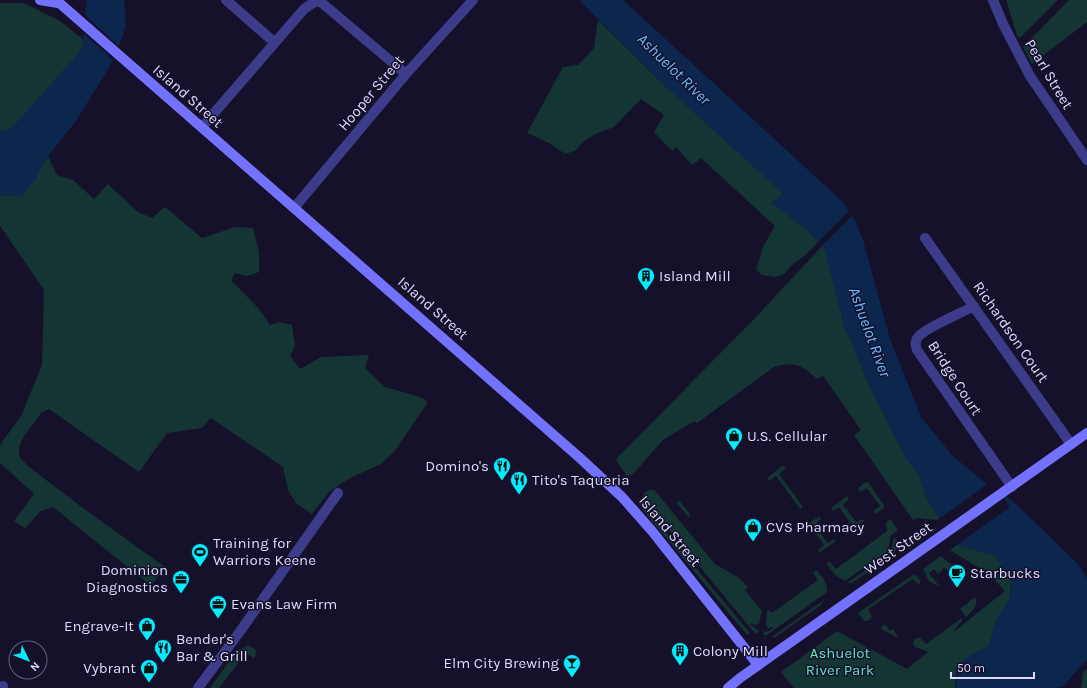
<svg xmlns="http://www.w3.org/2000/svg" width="1087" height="688" font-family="Karla,sans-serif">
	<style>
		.green { fill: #143533 }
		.water { fill: #0d264e }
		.pier { fill: #15112b }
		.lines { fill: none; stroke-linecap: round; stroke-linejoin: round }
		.street { stroke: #3d3c8a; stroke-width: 10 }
		.secondary { stroke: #7272ff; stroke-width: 10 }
		.labels { text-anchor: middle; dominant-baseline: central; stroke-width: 3; stroke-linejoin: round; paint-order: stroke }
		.street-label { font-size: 15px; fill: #dedbff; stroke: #15112b }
		.poi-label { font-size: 15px; fill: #dedbff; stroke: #15112b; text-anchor: start }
		.park-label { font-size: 15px; fill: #64e1c0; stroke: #15112b }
		.water-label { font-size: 16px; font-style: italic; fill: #69bcff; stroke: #15112b }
	</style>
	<rect width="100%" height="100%" fill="#15112b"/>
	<path class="green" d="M1006,0H1058L1021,37L1018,38Z
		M1069,0H1087V22L1032,64L1023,47Z
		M0,3H24L60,21L85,41C73,75 26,114 0,139Z
		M598,20L660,81L784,194L772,203L807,230L819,241L803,257L792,265L784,274L776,277L762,275L756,270L763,247L775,226L701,158L692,165L676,147L672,151L654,132L664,115L641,99L614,127L598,133L585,140L575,151L565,154L549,143L527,133L563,67L578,65L594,48Z
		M48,156L57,175L73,180L94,199L108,184L138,212L152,218L165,207L202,238L235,227L253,228L259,252V272L247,276L235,273L231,280L260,310L270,325L279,322L292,325L295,346L290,356L300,369L321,357L369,355L365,368L385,387L420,397L428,402L394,452L381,464L350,478L330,491L312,514L296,503L288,490L283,467L211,418L202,428L167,433L139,472L49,409L41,413L24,436L19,447V454L20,458L29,467L83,508L165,567L151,586L53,507L41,511L25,528L14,521L34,494L0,463V445L21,416L42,365L44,290L0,226V194L7,196H21L34,181Z
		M823,245L825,250L844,325L871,389L906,458L919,475L925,495L939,518L937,520L917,518L913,520L854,435L861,430L823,376L817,379C802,365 794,361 774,367L697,423L695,421L664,439L633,474L627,476L616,460L618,457L756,317Z
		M782,466L786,467V468L779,474L803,507L800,509L776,476L769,481L767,478Z
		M868,482L884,505V508L875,514L873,511L880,506L867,488L860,492L858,490V488L864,483Z
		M649,490H654L656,492L715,564L739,578L748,587L745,590L762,611L759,623L755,625L751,623L750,624L759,631L756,634L753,631L642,497L645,492Z
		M847,496L849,499L843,505L856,522L863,519L864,521L847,533L846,530L852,525L839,507L833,511L831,508Z
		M679,500L690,514L689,518L677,503Z
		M641,502L750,633L747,635L642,509L640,505Z
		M818,517L821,518V519L814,525L828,543L834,539L836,541L819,553L818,550L824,545L811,527L805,531L803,530L802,528Z
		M889,519L891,520L898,530L891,535L888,551L845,581L835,575L827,565L828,562H830L836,569L887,531L886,523Z
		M894,537C898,542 898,546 895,552C891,559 860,577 852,583H847L891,552Z
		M957,545L994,555L1008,574L1011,582L1009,601L997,618L989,646L987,648L978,651L956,673L955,688H794L781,672L837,631L907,669L928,652L915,647L913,643L915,639L919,637L926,644L962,618V621L951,634L1005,591L989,574L950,550Z
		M941,556L954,567L948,571L946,568L944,569L943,568L942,569L943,570L938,574L934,569L929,573L940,587L929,581L923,569Z
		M816,570C822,575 828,584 827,592L767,635H764L763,632L769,631L773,628V627L768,628L766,624L767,610H769L772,613L818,580L813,573Z
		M913,575L917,576L920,580V584L917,583L913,579L868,609L872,617L868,621H864L858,613Z
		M975,597C979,606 971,612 966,617L960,609Z
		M824,600L821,605L774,638L773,636Z
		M885,624L890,631L893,629L898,637H896L881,629V627Z
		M248,645L255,649L256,655L254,658L246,653L219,688H210L237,651Z
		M1087,669V688H1081L1083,672Z"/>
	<path class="water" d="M87,0H124L126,23L123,36L110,66L76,121L48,156L34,181L21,196H7L0,194V131L9,129L17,122L83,48L84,23Z
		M579,0H623L844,203L854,218L863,240L890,339L921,417L952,455L985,483L1014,502L1079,565L1087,578V660L1062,687L1053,688H956C957,667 958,660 978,651C982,649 986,649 989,646L997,618L1009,601L1011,582L1008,574L994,555L957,545L938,517L925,495L919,475L906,458L871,389L844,325L825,250C815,232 788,216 771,203L783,194L660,81Z"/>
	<path class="pier" d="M83,13L120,47L114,61L82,32Z
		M850,210L854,214L821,247L817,243Z
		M989,483L997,488L1010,507L957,545L939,519Z"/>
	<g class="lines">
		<path class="street" d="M226,0L274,42
			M993,0L1003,24L1030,76L1087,160
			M202,127L304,9L316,1L322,3L406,74
			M294,208L406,74L473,0
			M925,238L1071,444
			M974,306C960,314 930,325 919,336C915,340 915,345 917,350L1012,487
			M1,688L3,686
			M198,688L241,630L338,493"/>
		<path class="secondary" d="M40,0L58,3
			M56,0L580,458L622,497L652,531L758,665
			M728,688L740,678L1087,433"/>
	</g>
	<defs>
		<symbol id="building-pin" viewBox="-11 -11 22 30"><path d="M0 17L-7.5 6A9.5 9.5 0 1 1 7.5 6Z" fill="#07ebff" stroke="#15112b"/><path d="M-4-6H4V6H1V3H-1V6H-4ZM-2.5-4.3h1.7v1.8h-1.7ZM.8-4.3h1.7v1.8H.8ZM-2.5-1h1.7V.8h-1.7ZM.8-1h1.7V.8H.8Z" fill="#111"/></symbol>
		<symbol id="shop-pin" viewBox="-11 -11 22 30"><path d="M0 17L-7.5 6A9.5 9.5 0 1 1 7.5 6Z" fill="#07ebff" stroke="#15112b"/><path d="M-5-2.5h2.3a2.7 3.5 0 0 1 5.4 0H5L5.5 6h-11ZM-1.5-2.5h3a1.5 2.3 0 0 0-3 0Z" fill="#111"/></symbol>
		<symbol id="restaurant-pin" viewBox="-11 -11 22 30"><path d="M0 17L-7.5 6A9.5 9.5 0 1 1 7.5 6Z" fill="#07ebff" stroke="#15112b"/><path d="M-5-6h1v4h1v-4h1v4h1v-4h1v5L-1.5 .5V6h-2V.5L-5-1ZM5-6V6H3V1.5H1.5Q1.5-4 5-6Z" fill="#111"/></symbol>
		<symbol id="stadium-pin" viewBox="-11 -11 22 30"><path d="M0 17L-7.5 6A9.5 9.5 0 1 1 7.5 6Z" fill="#07ebff" stroke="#15112b"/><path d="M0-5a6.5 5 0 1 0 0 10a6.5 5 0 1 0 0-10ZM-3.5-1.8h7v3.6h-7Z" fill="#111"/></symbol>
		<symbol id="cafe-pin" viewBox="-11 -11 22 30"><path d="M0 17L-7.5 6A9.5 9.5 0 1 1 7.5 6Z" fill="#07ebff" stroke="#15112b"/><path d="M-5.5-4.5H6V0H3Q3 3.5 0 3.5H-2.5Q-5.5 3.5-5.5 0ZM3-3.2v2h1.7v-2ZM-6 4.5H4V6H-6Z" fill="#111"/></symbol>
		<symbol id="office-pin" viewBox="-11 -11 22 30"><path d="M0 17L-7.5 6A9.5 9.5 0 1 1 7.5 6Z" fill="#07ebff" stroke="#15112b"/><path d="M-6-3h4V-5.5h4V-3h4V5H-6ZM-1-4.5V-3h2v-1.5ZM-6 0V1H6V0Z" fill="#111"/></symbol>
		<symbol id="bar-pin" viewBox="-11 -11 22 30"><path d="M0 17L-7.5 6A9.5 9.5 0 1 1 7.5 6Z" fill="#07ebff" stroke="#15112b"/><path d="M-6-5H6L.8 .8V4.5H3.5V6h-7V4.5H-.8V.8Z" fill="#111"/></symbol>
	</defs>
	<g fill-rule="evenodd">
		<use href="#building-pin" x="636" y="266" width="20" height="27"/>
		<use href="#shop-pin" x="724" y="426" width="20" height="27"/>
		<use href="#restaurant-pin" x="492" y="456" width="20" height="27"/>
		<use href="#restaurant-pin" x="509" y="470" width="20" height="27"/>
		<use href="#shop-pin" x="743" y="517" width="20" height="27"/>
		<use href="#stadium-pin" x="190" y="542" width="20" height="27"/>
		<use href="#cafe-pin" x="947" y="563" width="20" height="27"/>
		<use href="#office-pin" x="171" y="569" width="20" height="27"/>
		<use href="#office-pin" x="208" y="594" width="20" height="27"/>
		<use href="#shop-pin" x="137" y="616" width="20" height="27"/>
		<use href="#restaurant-pin" x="153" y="638" width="20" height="27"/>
		<use href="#building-pin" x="670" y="641" width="20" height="27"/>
		<use href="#bar-pin" x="562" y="653" width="20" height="27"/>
		<use href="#shop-pin" x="139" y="658" width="20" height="27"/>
	</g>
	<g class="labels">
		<g class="street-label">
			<text transform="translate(1049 74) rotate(59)">Pearl Street</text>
			<text transform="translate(371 93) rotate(-50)">Hooper Street</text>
			<text transform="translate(188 96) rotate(41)">Island Street</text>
			<text transform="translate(433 308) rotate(41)">Island Street</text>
			<text transform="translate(1011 332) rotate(55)">Richardson Court</text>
			<text transform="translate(955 378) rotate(57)">Bridge Court</text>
			<text transform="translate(670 531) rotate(50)">Island Street</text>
			<text transform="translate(898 548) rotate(-35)">West Street</text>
		</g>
		<g class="poi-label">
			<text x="659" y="276">Island Mill</text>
			<text x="747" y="436">U.S. Cellular</text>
			<text x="489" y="466" text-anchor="end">Domino's</text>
			<text x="532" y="480">Tito's Taqueria</text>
			<text x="766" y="527">CVS Pharmacy</text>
			<text x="213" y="543">Training for<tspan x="213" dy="17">Warriors Keene</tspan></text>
			<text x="168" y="570" text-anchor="end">Dominion<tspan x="168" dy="17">Diagnostics</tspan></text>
			<text x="970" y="573">Starbucks</text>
			<text x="231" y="604">Evans Law Firm</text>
			<text x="134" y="626" text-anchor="end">Engrave-It</text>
			<text x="176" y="639">Bender's<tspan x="176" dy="17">Bar &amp; Grill</tspan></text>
			<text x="693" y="651">Colony Mill</text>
			<text x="559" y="663" text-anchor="end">Elm City Brewing</text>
			<text x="136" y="668" text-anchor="end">Vybrant</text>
		</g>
		<g class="park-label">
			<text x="840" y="653">Ashuelot<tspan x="840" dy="17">River Park</tspan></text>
		</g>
		<g class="water-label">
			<text transform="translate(674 69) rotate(44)">Ashuelot River</text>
			<text transform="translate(870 332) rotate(70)">Ashuelot River</text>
		</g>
	</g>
	<g transform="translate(28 660) rotate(133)"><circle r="19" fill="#15112b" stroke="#656280"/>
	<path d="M0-3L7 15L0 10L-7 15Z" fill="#07ebff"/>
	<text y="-6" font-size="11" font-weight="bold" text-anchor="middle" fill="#dedbff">N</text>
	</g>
	<path d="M951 672v6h83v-6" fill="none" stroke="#dedbff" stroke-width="2"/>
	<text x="957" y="672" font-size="12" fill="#dedbff" stroke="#15112b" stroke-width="3" paint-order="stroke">50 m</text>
</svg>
